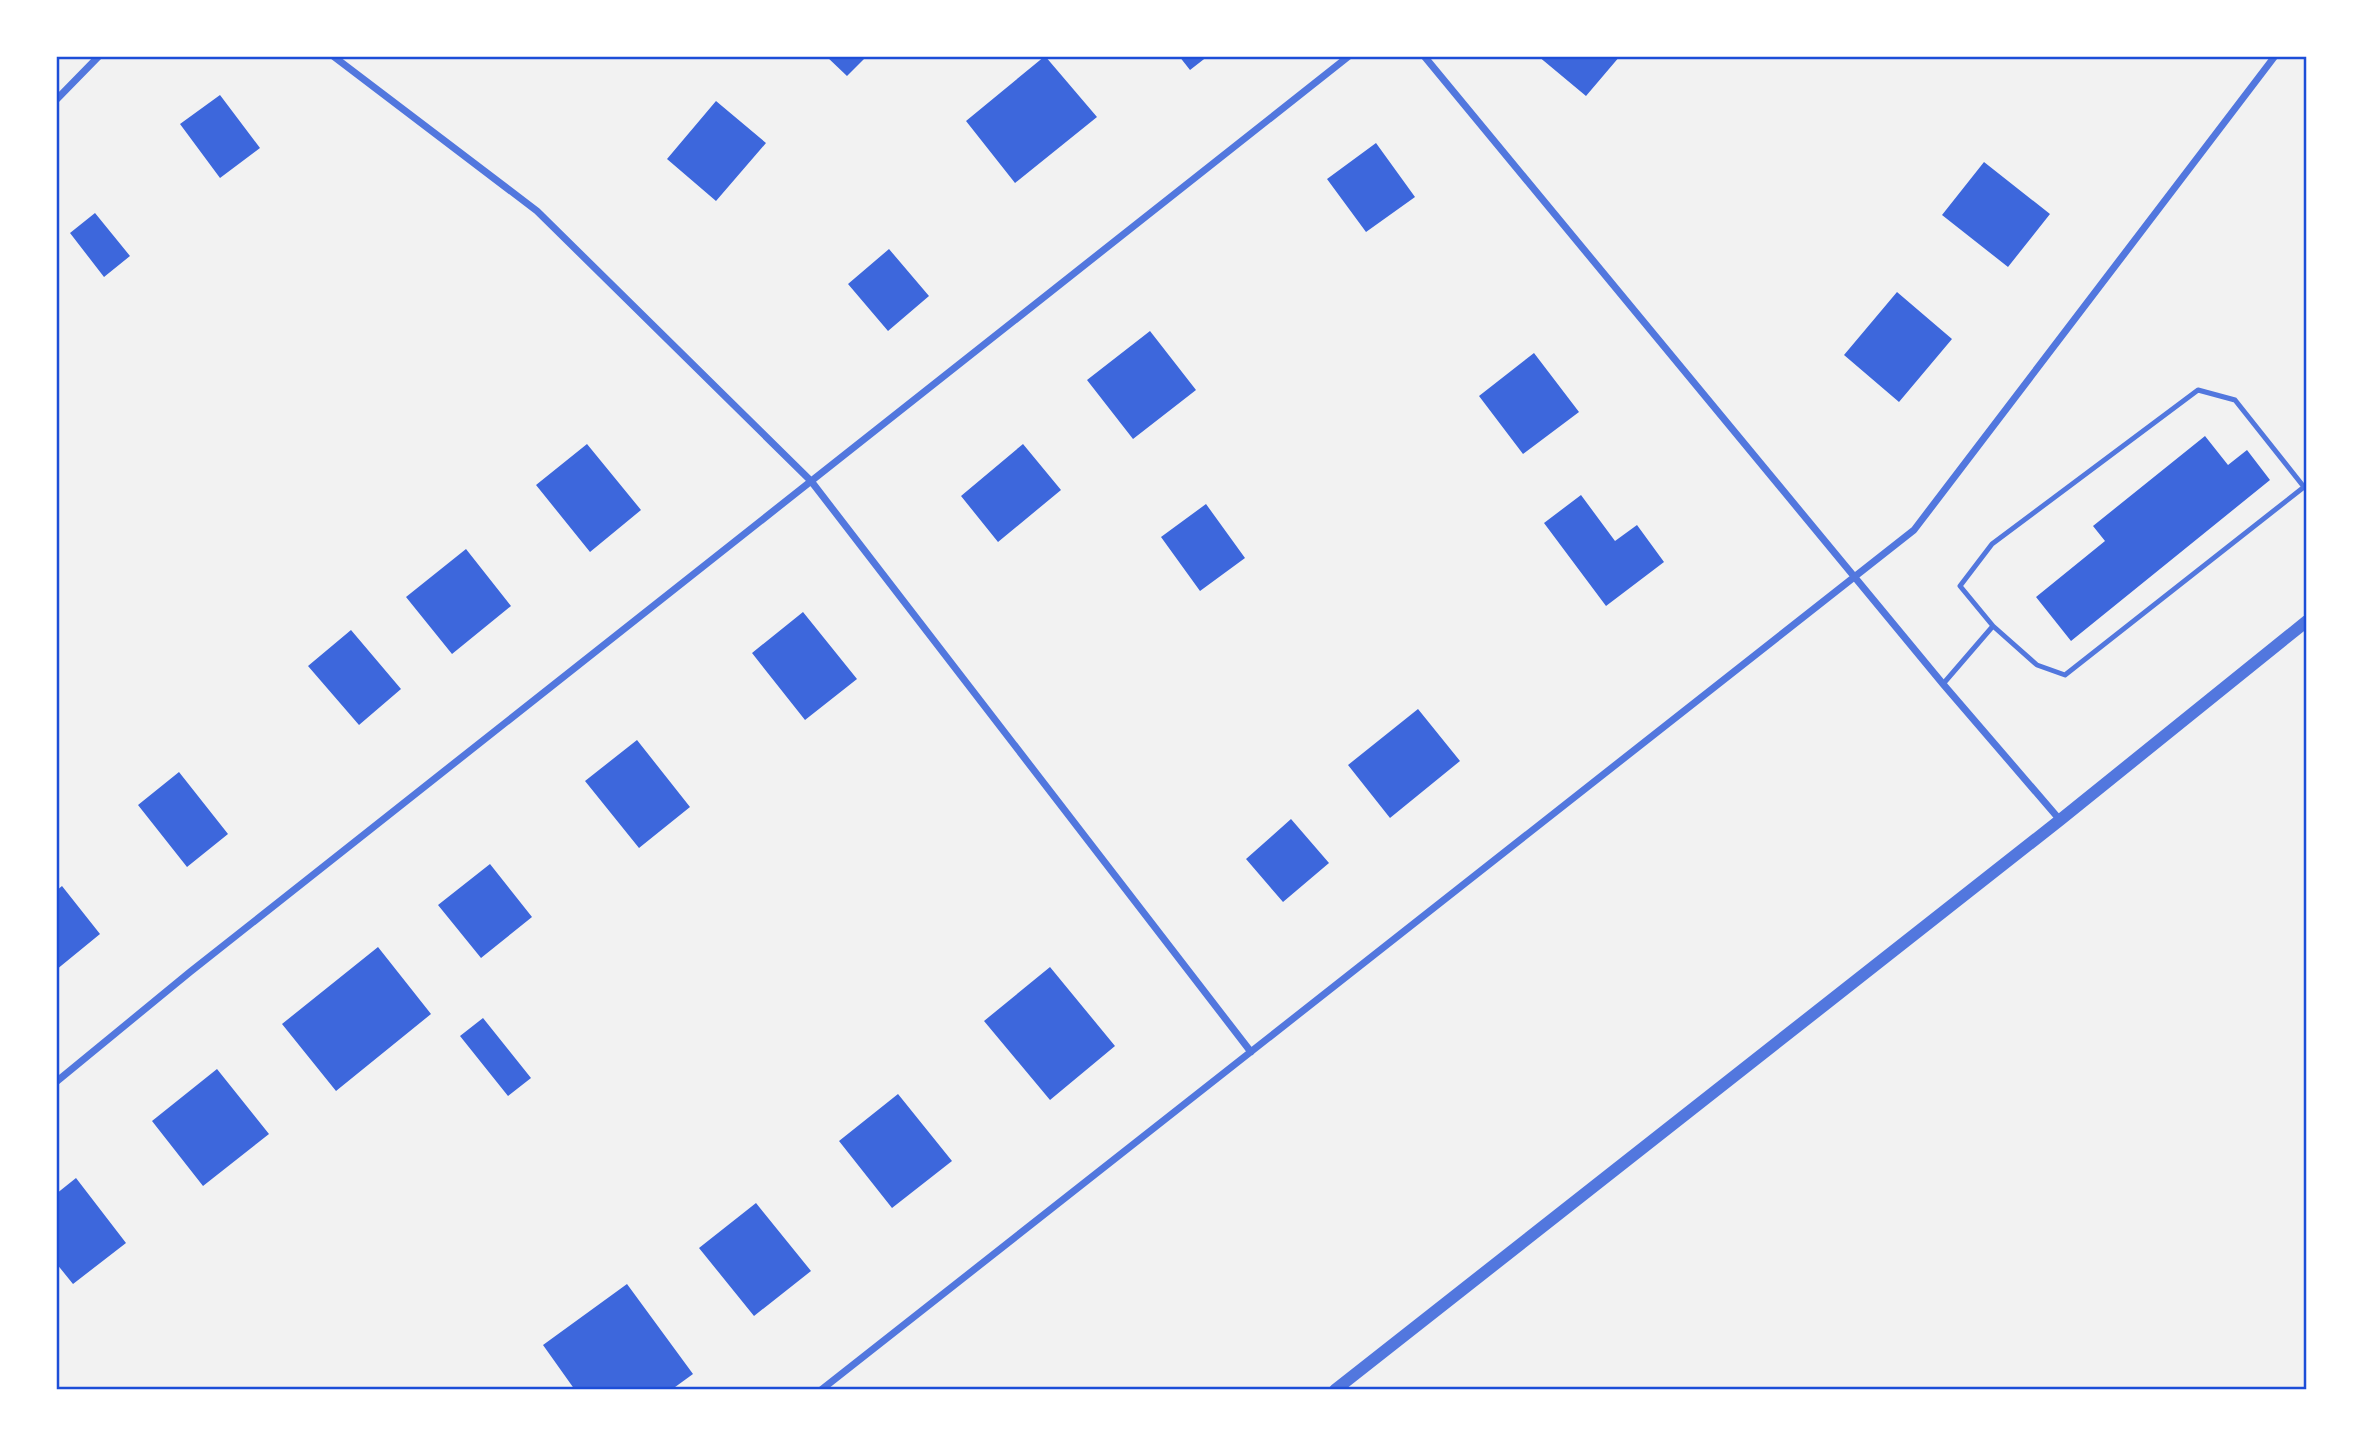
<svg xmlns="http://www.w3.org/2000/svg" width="2363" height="1446" font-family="Mulish,sans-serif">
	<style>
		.building { fill: #3d67dc }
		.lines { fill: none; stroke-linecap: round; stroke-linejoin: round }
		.service { stroke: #5277de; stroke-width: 5 }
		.minor { stroke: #5277de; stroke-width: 7 }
		.tertiary { stroke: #5277de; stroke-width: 12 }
		.neatline { fill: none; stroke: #1d4ed8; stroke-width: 2.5 }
	</style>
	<rect width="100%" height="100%" fill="#f2f2f2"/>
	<path class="building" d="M826,56H867L847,76Z
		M1045,56L1097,117L1015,183L966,121Z
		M1179,56H1208L1190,70Z
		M1538,56H1620L1586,96Z
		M220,95L260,148L220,178L180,124Z
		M716,101L766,143L716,201L667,159Z
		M1376,143L1415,197L1366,232L1327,179Z
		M1984,162L2050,214L2008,267L1942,215Z
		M95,213L130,256L104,277L70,233Z
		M889,249L929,296L888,331L848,284Z
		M1897,292L1952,339L1899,402L1844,355Z
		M1150,331L1196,390L1133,439L1087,380Z
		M1534,353L1579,412L1523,454L1479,396Z
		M2205,436L2228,465L2247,450L2270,480L2071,641L2036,597L2105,541L2093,526Z
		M587,444L641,510L590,552L536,485Z
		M1023,444L1061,490L998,542L961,496Z
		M1581,495L1615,541L1637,525L1664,562L1606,606L1544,523Z
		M1206,504L1245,558L1200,591L1161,537Z
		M466,549L511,606L452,654L406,597Z
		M803,612L857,679L805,720L752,653Z
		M351,630L401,689L359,725L308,666Z
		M1418,709L1460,761L1390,818L1348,765Z
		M637,740L690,807L639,848L585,781Z
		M179,772L228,834L187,867L138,805Z
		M1291,819L1329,863L1283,902L1246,859Z
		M490,864L532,917L481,958L438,905Z
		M62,886L100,934L56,970V891Z
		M378,947L431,1014L336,1091L282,1024Z
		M1050,967L1115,1046L1050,1100L984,1021Z
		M483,1018L531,1078L508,1096L460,1036Z
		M217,1069L269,1134L203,1186L152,1121Z
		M898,1094L952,1161L892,1208L839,1141Z
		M76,1178L126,1243L73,1284L56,1263V1194Z
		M756,1203L811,1271L754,1316L699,1248Z
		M627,1284L693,1374L671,1390H575L543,1345Z"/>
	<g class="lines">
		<path class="service" d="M1943,684L1993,626L1960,586L1992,544L2198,390L2235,400L2304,487L2065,675L2037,665L1993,626"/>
		<path class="minor" d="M333,56L537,211L811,481L1251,1052
			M1424,56L1943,684L2060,820
			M56,100L99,56
			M56,1082L190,972L1349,56
			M821,1390L1914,530L2275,56"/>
		<path class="tertiary" d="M1335,1390L2060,820L2307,621"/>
	</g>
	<rect width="2363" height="1446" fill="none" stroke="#ffffff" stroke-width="116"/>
	<rect x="58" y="58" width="2247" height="1330" class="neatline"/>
</svg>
